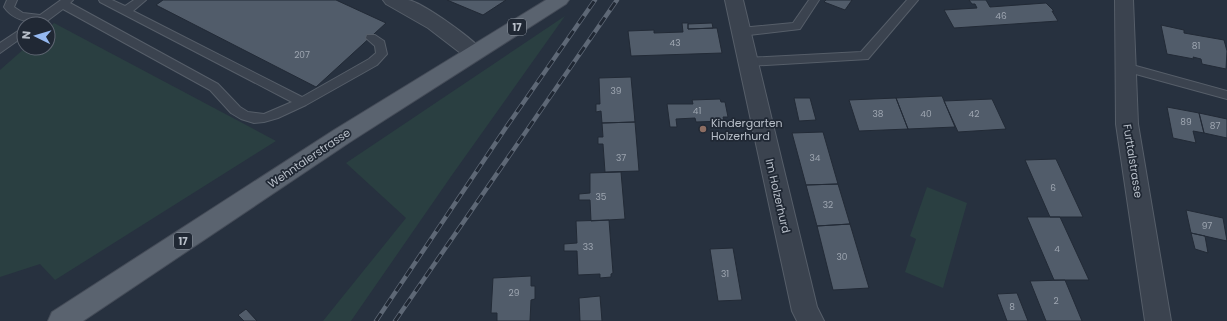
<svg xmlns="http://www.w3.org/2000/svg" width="1227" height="321" font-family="Poppins,sans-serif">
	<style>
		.green { fill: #2a3f41 }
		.building { fill: #515c6a; stroke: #222a36 }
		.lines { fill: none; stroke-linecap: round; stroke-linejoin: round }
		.service-casing { stroke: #565e69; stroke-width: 2 }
		.minor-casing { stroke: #565e69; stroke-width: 2 }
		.tertiary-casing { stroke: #565e69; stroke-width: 2 }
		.primary-casing { stroke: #454c58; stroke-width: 2 }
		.service { fill: #3b434f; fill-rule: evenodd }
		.minor { fill: #3b434f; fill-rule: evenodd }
		.tertiary { fill: #3b434f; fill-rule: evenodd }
		.primary { fill: #5a636f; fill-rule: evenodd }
		.rail-casing { stroke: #5e6876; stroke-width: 4.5 }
		.rail { stroke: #202834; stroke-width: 3; stroke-dasharray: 9; stroke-linecap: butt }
		.education-dot { fill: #8d6e63; stroke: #202834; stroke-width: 1.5 }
		.labels { text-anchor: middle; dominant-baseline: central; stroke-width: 3.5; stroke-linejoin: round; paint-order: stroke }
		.number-label { font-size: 9px; fill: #9ea6b1 }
		.shield { fill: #202834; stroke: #8a929c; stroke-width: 1 }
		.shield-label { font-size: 10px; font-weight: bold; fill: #b8bfc9 }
		.poi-label { font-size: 11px; fill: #b8bfc9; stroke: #202834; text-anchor: start }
		.street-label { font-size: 11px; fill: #b8bfc9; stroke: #202834 }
	</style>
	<rect width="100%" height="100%" fill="#27313f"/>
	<path class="green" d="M565,16L452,175L351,321H323L406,218L346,163Z
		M54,23L276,141L55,280L40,264L0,277V70L25,48H48V29Z
		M927,187L967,203L943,288L905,272L916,239L910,236Z"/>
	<path class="building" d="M163,0H336L386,23L316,87L156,5Z
		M447,0H506L483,15Z
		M826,0H852L845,10L824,2Z
		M969,0H986L990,7L1046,3L1054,11H1052L1058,21L954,28L944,10L977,8L975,4H972Z
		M682,23H688V29L717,28L722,53L631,56L628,31L654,30V33L683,32Z
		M712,23L713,28L688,29V24Z
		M1161,25L1184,30V33L1224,40L1227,51L1226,69L1202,64L1201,59L1193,57L1194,59L1167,54Z
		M631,77L635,122L602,123L601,111L596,112V104H600L599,78Z
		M942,96L955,127L908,129L896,98Z
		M794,98H810L816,120L799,121Z
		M896,98L908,129L859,131L849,100Z
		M720,99L721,102H725L728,117H723L724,121L696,122L695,118L676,119L677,127H670L667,104H693L692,100Z
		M992,99L1006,129L958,132L944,101Z
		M1167,107L1199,113L1204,133L1193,131L1196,143L1173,138Z
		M1199,113L1227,119V138L1204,133Z
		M635,122L639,171L605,172L603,144H598V137H603L602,123Z
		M823,132L838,184L806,185L792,133Z
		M1056,159L1083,217H1050L1025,160Z
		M621,172L625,219L591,221L590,200H579V194L590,193V173Z
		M838,184L850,224L817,226L806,185Z
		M1186,210L1223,218L1227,241L1191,233Z
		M1027,217H1060L1089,280H1054Z
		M609,220L613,273L611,274V277L600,278V274L578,275L577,251H564V244L577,243L576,221Z
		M850,224L869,288L833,290L817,226Z
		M1191,233L1205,236L1208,253L1195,249Z
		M733,248L742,300L718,301L710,249Z
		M531,276V286H535V299L531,300L530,321H497V313H491L493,278Z
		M1065,280L1082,321H1046L1030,281Z
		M1017,293L1028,321H1007L997,294Z
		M600,296L602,321H580L579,298Z
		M246,309L257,321H244L238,315Z"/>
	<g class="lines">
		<defs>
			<path id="service" d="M7,0H17L14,7L23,13L40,15L61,0H73L70,3L218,84L240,107L248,112L264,114L292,102L100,2L99,0H112L125,6L134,0H146L133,11L302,97L369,59L376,53L375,46L366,38L367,35H375L384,41L387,54L377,65L306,105L278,118L264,122L254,123L241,119L231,113L210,90L63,9L43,24H32L33,22C21,21 11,17 4,7Z
				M809,0H819L800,29L740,36L735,32L740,28L793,23Z
				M907,0H918L868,59L747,66L742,62L747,58L861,52Z
				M24,27V36L0,53V43Z
				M1125,63L1227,91V99L1121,70L1120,67Z"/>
			<path id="minor" d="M383,0C391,0 400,0 408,0C422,2 477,41 484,53L481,58L474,60L467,58L428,28L386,4Z
				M725,0H743L817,307L824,321H797L792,311Z"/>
			<path id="tertiary" d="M1115,0H1133L1138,124L1171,321H1145L1116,124Z"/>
			<path id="primary" d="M546,0H569L566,4L350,142L83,321H48L52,312L334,130Z"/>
		</defs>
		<use href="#service" class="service-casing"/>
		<use href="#minor" class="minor-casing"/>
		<use href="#tertiary" class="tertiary-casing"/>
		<use href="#primary" class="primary-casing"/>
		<use href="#service" class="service"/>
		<use href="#minor" class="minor"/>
		<use href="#tertiary" class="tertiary"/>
		<use href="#primary" class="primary"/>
		<defs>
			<path id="rail" d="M376,321L507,126L595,0
				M395,321L617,0"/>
		</defs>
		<use href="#rail" class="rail-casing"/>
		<use href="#rail" class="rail"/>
	</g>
	<circle class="education-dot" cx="703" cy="129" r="4"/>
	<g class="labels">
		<g class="number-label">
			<text x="1001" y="16">46</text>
			<text x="675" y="43">43</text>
			<text x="1196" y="46">81</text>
			<text x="302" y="55">207</text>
			<text x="616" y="91">39</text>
			<text x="697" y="111">41</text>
			<text x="878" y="114">38</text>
			<text x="926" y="114">40</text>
			<text x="974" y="114">42</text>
			<text x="1186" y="122">89</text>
			<text x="1215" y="126">87</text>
			<text x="621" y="158">37</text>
			<text x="815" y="158">34</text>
			<text x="1053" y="188">6</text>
			<text x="601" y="197">35</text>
			<text x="828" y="205">32</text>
			<text x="1207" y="226">97</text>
			<text x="588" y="247">33</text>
			<text x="1057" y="249">4</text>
			<text x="842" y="257">30</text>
			<text x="725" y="274">31</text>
			<text x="514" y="293">29</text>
			<text x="1056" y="301">2</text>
			<text x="1012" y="307">8</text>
		</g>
		<g class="shield">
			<rect x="508" y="19" width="18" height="16" rx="3"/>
			<rect x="174" y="233" width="18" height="16" rx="3"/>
		</g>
		<g class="shield-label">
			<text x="517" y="27">17</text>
			<text x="183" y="241">17</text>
		</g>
		<g class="poi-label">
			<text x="711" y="123">Kindergarten<tspan x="711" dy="13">Holzerhurd</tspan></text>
		</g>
		<g class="street-label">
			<text transform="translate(309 158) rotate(-34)">Wehntalerstrasse</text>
			<text transform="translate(1133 161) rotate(81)">Furttalstrasse</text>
			<text transform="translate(778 196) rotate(77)">Im Holzerhurd</text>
		</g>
	</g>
	<g transform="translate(36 36) rotate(275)"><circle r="19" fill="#202834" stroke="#5d6470"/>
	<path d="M0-3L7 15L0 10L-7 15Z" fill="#95b9f1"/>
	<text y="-6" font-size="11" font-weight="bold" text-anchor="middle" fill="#b8bfc9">N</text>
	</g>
</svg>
